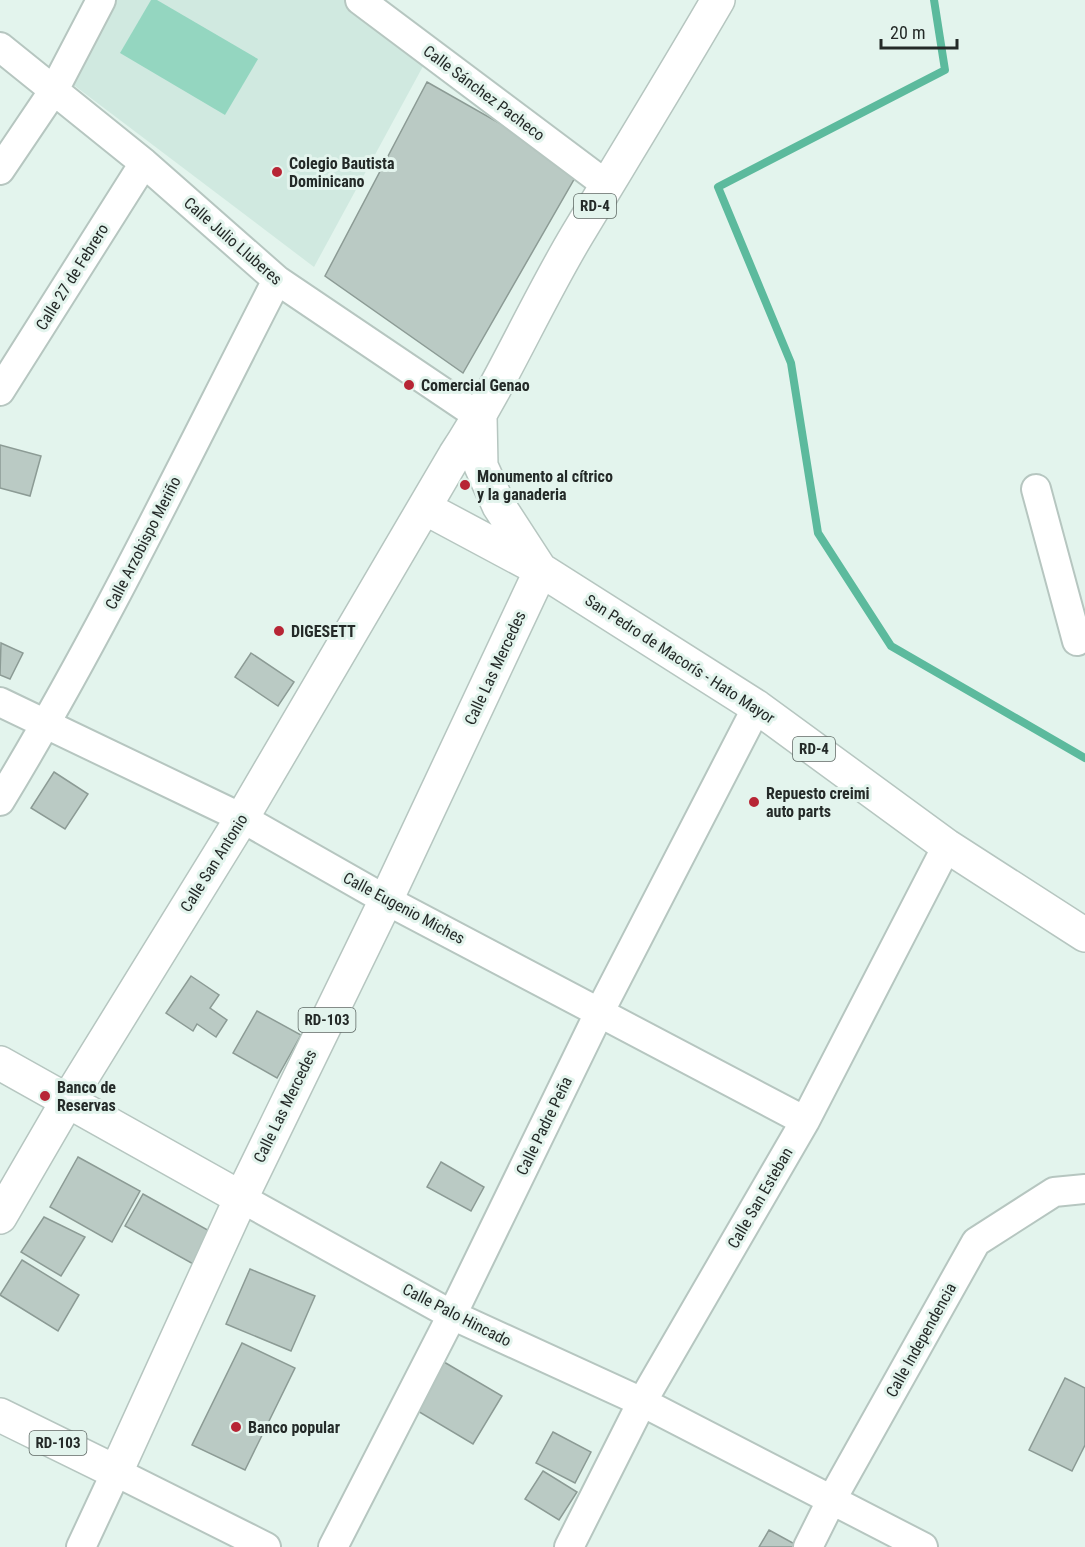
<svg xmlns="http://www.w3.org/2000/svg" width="1085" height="1547" font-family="'Roboto Condensed',sans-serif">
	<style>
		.built { fill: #d0e9e0 }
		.pitch { fill: #94d6c0 }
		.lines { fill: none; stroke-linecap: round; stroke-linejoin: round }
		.stream { stroke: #5cba9d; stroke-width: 8 }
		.building { fill: #bacac4; stroke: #8c9b95; stroke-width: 1.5 }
		.minor-casing { stroke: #b6c6c0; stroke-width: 32 }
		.major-casing { stroke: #b6c6c0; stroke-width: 36 }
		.minor { stroke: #fff; stroke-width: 28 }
		.major { stroke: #fff; stroke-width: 33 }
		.poi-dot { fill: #b72535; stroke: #e3f4ed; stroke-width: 2 }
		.labels { text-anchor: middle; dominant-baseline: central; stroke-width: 6; stroke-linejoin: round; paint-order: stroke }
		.shield { fill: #e3f4ed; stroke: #5d6763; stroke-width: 1.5 }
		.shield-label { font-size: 15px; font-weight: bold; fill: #242a28 }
		.street-label { font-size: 16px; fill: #242a28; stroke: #e3f4ed }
		.poi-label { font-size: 16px; font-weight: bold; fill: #242a28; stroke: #e3f4ed; text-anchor: start }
	</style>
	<rect width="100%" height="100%" fill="#e3f4ed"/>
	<path class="built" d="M112,0H360L434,46L314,267L63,77Z"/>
	<path class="pitch" d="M151,0H157L258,59L225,115L120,53Z"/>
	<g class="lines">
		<path class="stream" d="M934,0L945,70L718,187L791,363L818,533L891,646L1085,758"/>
	</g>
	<path class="building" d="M427,82L580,169L463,373L325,276Z
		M0,445L41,456L30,496L0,488Z
		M1,643L23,653L10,679L0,675Z
		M251,653L294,682L278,706L235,677Z
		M54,772L88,794L65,829L31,808Z
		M191,976L219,995L210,1008L227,1020L216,1037L197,1024L193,1031L166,1013Z
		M257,1011L301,1035L277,1078L233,1053Z
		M78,1157L140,1191L112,1242L50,1207Z
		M441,1162L484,1187L471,1211L427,1187Z
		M143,1194L213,1233L195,1265L125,1226Z
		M44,1217L85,1237L61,1276L21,1252Z
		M22,1260L79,1295L58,1331L0,1295Z
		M250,1269L315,1296L291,1351L226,1324Z
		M242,1343L295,1368L245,1470L192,1445Z
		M444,1362L502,1396L473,1444L416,1410Z
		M1065,1378L1085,1388V1445L1072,1471L1029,1450Z
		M553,1432L591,1452L575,1483L536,1463Z
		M543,1471L577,1492L559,1520L525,1499Z
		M769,1530L800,1547H759Z"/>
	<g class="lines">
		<defs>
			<path id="minor" d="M360,0L608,186
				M0,47L144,163L277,280L480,417
				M0,170L54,90L101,0
				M0,391L144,163
				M1036,489L1077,641
				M0,702L242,818L386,900L805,1121
				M0,801C102,633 187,455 277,280
				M241,1198L452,1315L642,1402L923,1547
				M81,1547L116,1472L266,1547
				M333,1547L452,1315L600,1011L757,707
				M569,1547L642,1402L805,1121L947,846
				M808,1547L832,1499L976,1242L1054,1192L1085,1189"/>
			<path id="major" d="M480,417L481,466L499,506L538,566
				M425,508L541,570L757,707L947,846L1085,935
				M0,1063L241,1198
				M0,1217L68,1100L242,818L455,455C501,385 534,307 577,235C624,157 672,79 718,0
				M0,1415L116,1472L241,1198L386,900L541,570"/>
		</defs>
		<use href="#minor" class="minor-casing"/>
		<use href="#major" class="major-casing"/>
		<use href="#minor" class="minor"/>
		<use href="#major" class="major"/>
	</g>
	<g class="poi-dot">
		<circle cx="277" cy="172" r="6"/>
		<circle cx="409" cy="385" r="6"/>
		<circle cx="465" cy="485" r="6"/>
		<circle cx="279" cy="631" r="6"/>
		<circle cx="754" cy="802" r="6"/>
		<circle cx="45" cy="1096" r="6"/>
		<circle cx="236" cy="1427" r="6"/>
	</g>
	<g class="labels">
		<g class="shield">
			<rect x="574" y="194" width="42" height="24" rx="4.5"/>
			<rect x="793" y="737" width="42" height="24" rx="4.5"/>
			<rect x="298.5" y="1008" width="57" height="24" rx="4.5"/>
			<rect x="29.5" y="1431" width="57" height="24" rx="4.5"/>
		</g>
		<g class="shield-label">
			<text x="595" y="206">RD-4</text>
			<text x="814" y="749">RD-4</text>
			<text x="327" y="1020">RD-103</text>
			<text x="58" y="1443">RD-103</text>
		</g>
		<g class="street-label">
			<text transform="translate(484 93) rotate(37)">Calle Sánchez Pacheco</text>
			<text transform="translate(233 241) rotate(41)">Calle Julio Lluberes</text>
			<text transform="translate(72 277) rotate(-58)">Calle 27 de Febrero</text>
			<text transform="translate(143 543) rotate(-63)">Calle Arzobispo Meriño</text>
			<text transform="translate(680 659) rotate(33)">San Pedro de Macorís - Hato Mayor</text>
			<text transform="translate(495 668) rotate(-65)">Calle Las Mercedes</text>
			<text transform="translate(214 863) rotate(-58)">Calle San Antonio</text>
			<text transform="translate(404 908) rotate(28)">Calle Eugenio Miches</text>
			<text transform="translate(285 1106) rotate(-64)">Calle Las Mercedes</text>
			<text transform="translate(544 1126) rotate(-64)">Calle Padre Peña</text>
			<text transform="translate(760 1198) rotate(-60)">Calle San Esteban</text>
			<text transform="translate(457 1315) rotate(27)">Calle Palo Hincado</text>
			<text transform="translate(921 1340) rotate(-61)">Calle Independencia</text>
		</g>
		<g class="poi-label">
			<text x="289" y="163">Colegio Bautista<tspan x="289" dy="18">Dominicano</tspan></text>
			<text x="421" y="385">Comercial Genao</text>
			<text x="477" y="476">Monumento al cítrico<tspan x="477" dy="18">y la ganaderia</tspan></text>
			<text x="291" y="631">DIGESETT</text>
			<text x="766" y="793">Repuesto creimi<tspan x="766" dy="18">auto parts</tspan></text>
			<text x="57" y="1087">Banco de<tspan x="57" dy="18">Reservas</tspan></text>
			<text x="248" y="1427">Banco popular</text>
		</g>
	</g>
	<path d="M881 39v9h76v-9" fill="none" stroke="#242a28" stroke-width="3"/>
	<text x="890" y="39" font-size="18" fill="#242a28" stroke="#e3f4ed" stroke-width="4.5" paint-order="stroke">20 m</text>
</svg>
